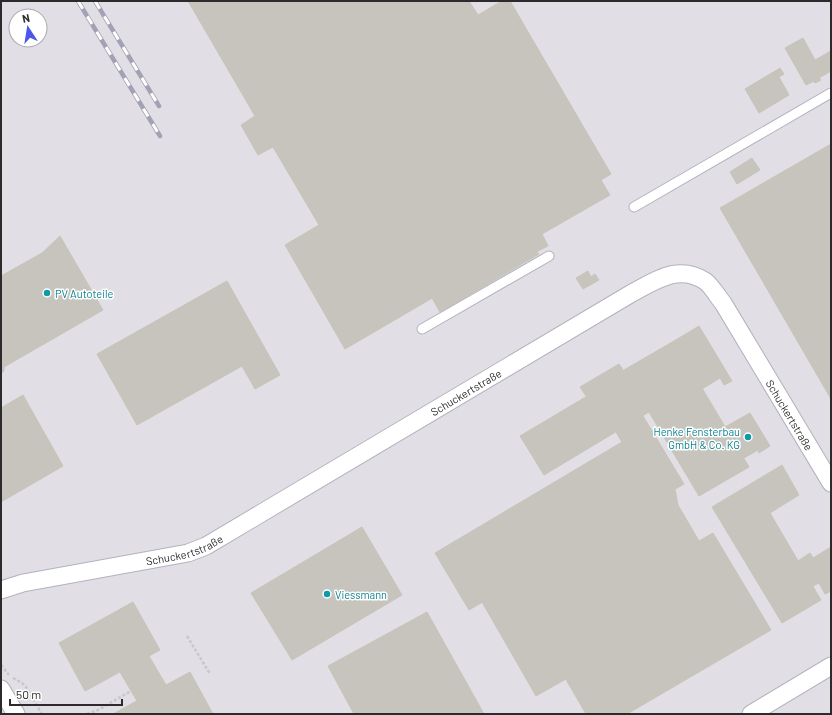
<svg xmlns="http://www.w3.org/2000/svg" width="832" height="715" font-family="Barlow,sans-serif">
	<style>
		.industrial { fill: #e1dee5; fill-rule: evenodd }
		.building { fill: #c7c4be; stroke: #c7c4b8 }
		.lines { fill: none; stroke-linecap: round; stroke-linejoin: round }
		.lane-casing { stroke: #b2b3bd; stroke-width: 11 }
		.street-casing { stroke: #b2b3bd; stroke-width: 19 }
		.path { stroke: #c8c8c8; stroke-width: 2.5; stroke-dasharray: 3 2; stroke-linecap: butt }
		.lane { stroke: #fff; stroke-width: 9 }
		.street { stroke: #fff; stroke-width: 17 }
		.rail-casing { stroke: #a2a2b4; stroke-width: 4.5 }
		.rail { stroke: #fff; stroke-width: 3; stroke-dasharray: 9; stroke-linecap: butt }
		.culture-dot { fill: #0f9aa8; stroke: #fff; stroke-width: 1.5 }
		.labels { text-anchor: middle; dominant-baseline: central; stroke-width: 3; stroke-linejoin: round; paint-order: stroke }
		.culture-label { font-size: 11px; fill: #0d838f; stroke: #fff; text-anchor: start }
		.street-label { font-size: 11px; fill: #2b2b2b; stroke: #fff }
	</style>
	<rect width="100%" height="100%" fill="#ece8df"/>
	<path class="industrial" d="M1,1H831V714H1ZM16,16H40V40H16Z"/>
	<path class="building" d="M188,1H469L478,15L502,1H510L611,174L601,180L610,195L542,234L548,246L538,251L532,245L530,241L345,349L285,245L319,225L273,147L258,155L241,125L255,116Z
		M803,38L815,60L831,51V71L819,78L821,80L815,83L814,81L806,85L785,48Z
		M780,68L784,74L779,77L789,95L759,113L745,89Z
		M831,144V399L720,208Z
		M752,158L760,170L737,184L730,172Z
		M60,236L103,310L4,367V371L1,373V276L42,253Z
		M530,241L532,245L538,251L537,252L539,254L440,312L432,298Z
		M588,271L591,277L595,274L599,280L583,289L576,278Z
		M227,281L280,375L255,389L242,366L137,425L97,354Z
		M699,326L732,381L724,385L720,378L702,389L674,341Z
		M674,341L749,467L699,496L624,370Z
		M619,364L625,373L586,396L580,387Z
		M625,373L649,412L639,418L616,379Z
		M616,379L639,418L544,475L520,436Z
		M23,395L63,466L1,502V408Z
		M750,413L770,446L759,453L758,450L744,458L725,427Z
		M643,416L684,484L656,500L616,432Z
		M622,442L656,500L469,610L435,553Z
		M782,465L799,495L770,513L821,600L782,623L712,507Z
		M675,489L678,505L699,541L713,533L771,630L627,714H586L511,585Z
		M362,527L402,595L292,660L251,593Z
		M831,547V591L825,594L819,583L813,586L798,561L810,553L813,558Z
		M511,585L566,679L536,696L482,602Z
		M133,602L160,650L85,691L59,643Z
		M427,612L484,714H354L328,666Z
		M149,656L166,685L137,701L120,672Z
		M190,672L213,714H113L166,685Z"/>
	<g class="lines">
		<defs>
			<path id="lane" d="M634,207L831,93
				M422,329L549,256"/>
			<g id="street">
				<path id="s1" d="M1,590L23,583L188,553L206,546L632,293C656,280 679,264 705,281C711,285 718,297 723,303L831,483"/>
				<path d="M1,689L16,714"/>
				<path d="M751,714L831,666"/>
			</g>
		</defs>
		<use href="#lane" class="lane-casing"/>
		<use href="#street" class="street-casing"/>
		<path class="path" d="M187,636L210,674
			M1,665L9,675
			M13,678L22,683L26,687L42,714
			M87,714L98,710L131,691"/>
		<use href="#lane" class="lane"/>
		<use href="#street" class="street"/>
		<defs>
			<path id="rail" d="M78,1L160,136
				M95,1L159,106"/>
		</defs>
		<use href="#rail" class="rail-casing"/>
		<use href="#rail" class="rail"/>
	</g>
	<g class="culture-dot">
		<circle cx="47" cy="293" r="4"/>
		<circle cx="748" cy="437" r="4"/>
		<circle cx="327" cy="594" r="4"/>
	</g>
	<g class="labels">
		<g class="culture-label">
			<text x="55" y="293">PV Autoteile</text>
			<text x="740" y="431" text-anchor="end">Henke Fensterbau<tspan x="740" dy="13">GmbH &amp; Co. KG</tspan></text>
			<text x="335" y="594">Viessmann</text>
		</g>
		<g class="street-label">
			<text stroke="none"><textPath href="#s1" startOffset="512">Schuckertstraße</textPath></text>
			<text stroke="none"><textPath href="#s1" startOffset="943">Schuckertstraße</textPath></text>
			<text stroke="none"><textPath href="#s1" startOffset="188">Schuckertstraße</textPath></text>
		</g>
	</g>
	<rect width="832" height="715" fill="none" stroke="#2b2b2b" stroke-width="4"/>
	<g transform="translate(28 28) rotate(348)"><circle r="19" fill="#ffffff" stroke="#aaaaaa"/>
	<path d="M0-3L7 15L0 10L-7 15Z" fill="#4d58eb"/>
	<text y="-6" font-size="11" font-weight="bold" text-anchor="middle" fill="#2b2b2b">N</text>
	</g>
	<path d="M10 699v6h112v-6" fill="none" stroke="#2b2b2b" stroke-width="2"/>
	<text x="16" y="699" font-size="12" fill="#2b2b2b" stroke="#ffffff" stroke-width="3" paint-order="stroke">50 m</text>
</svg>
